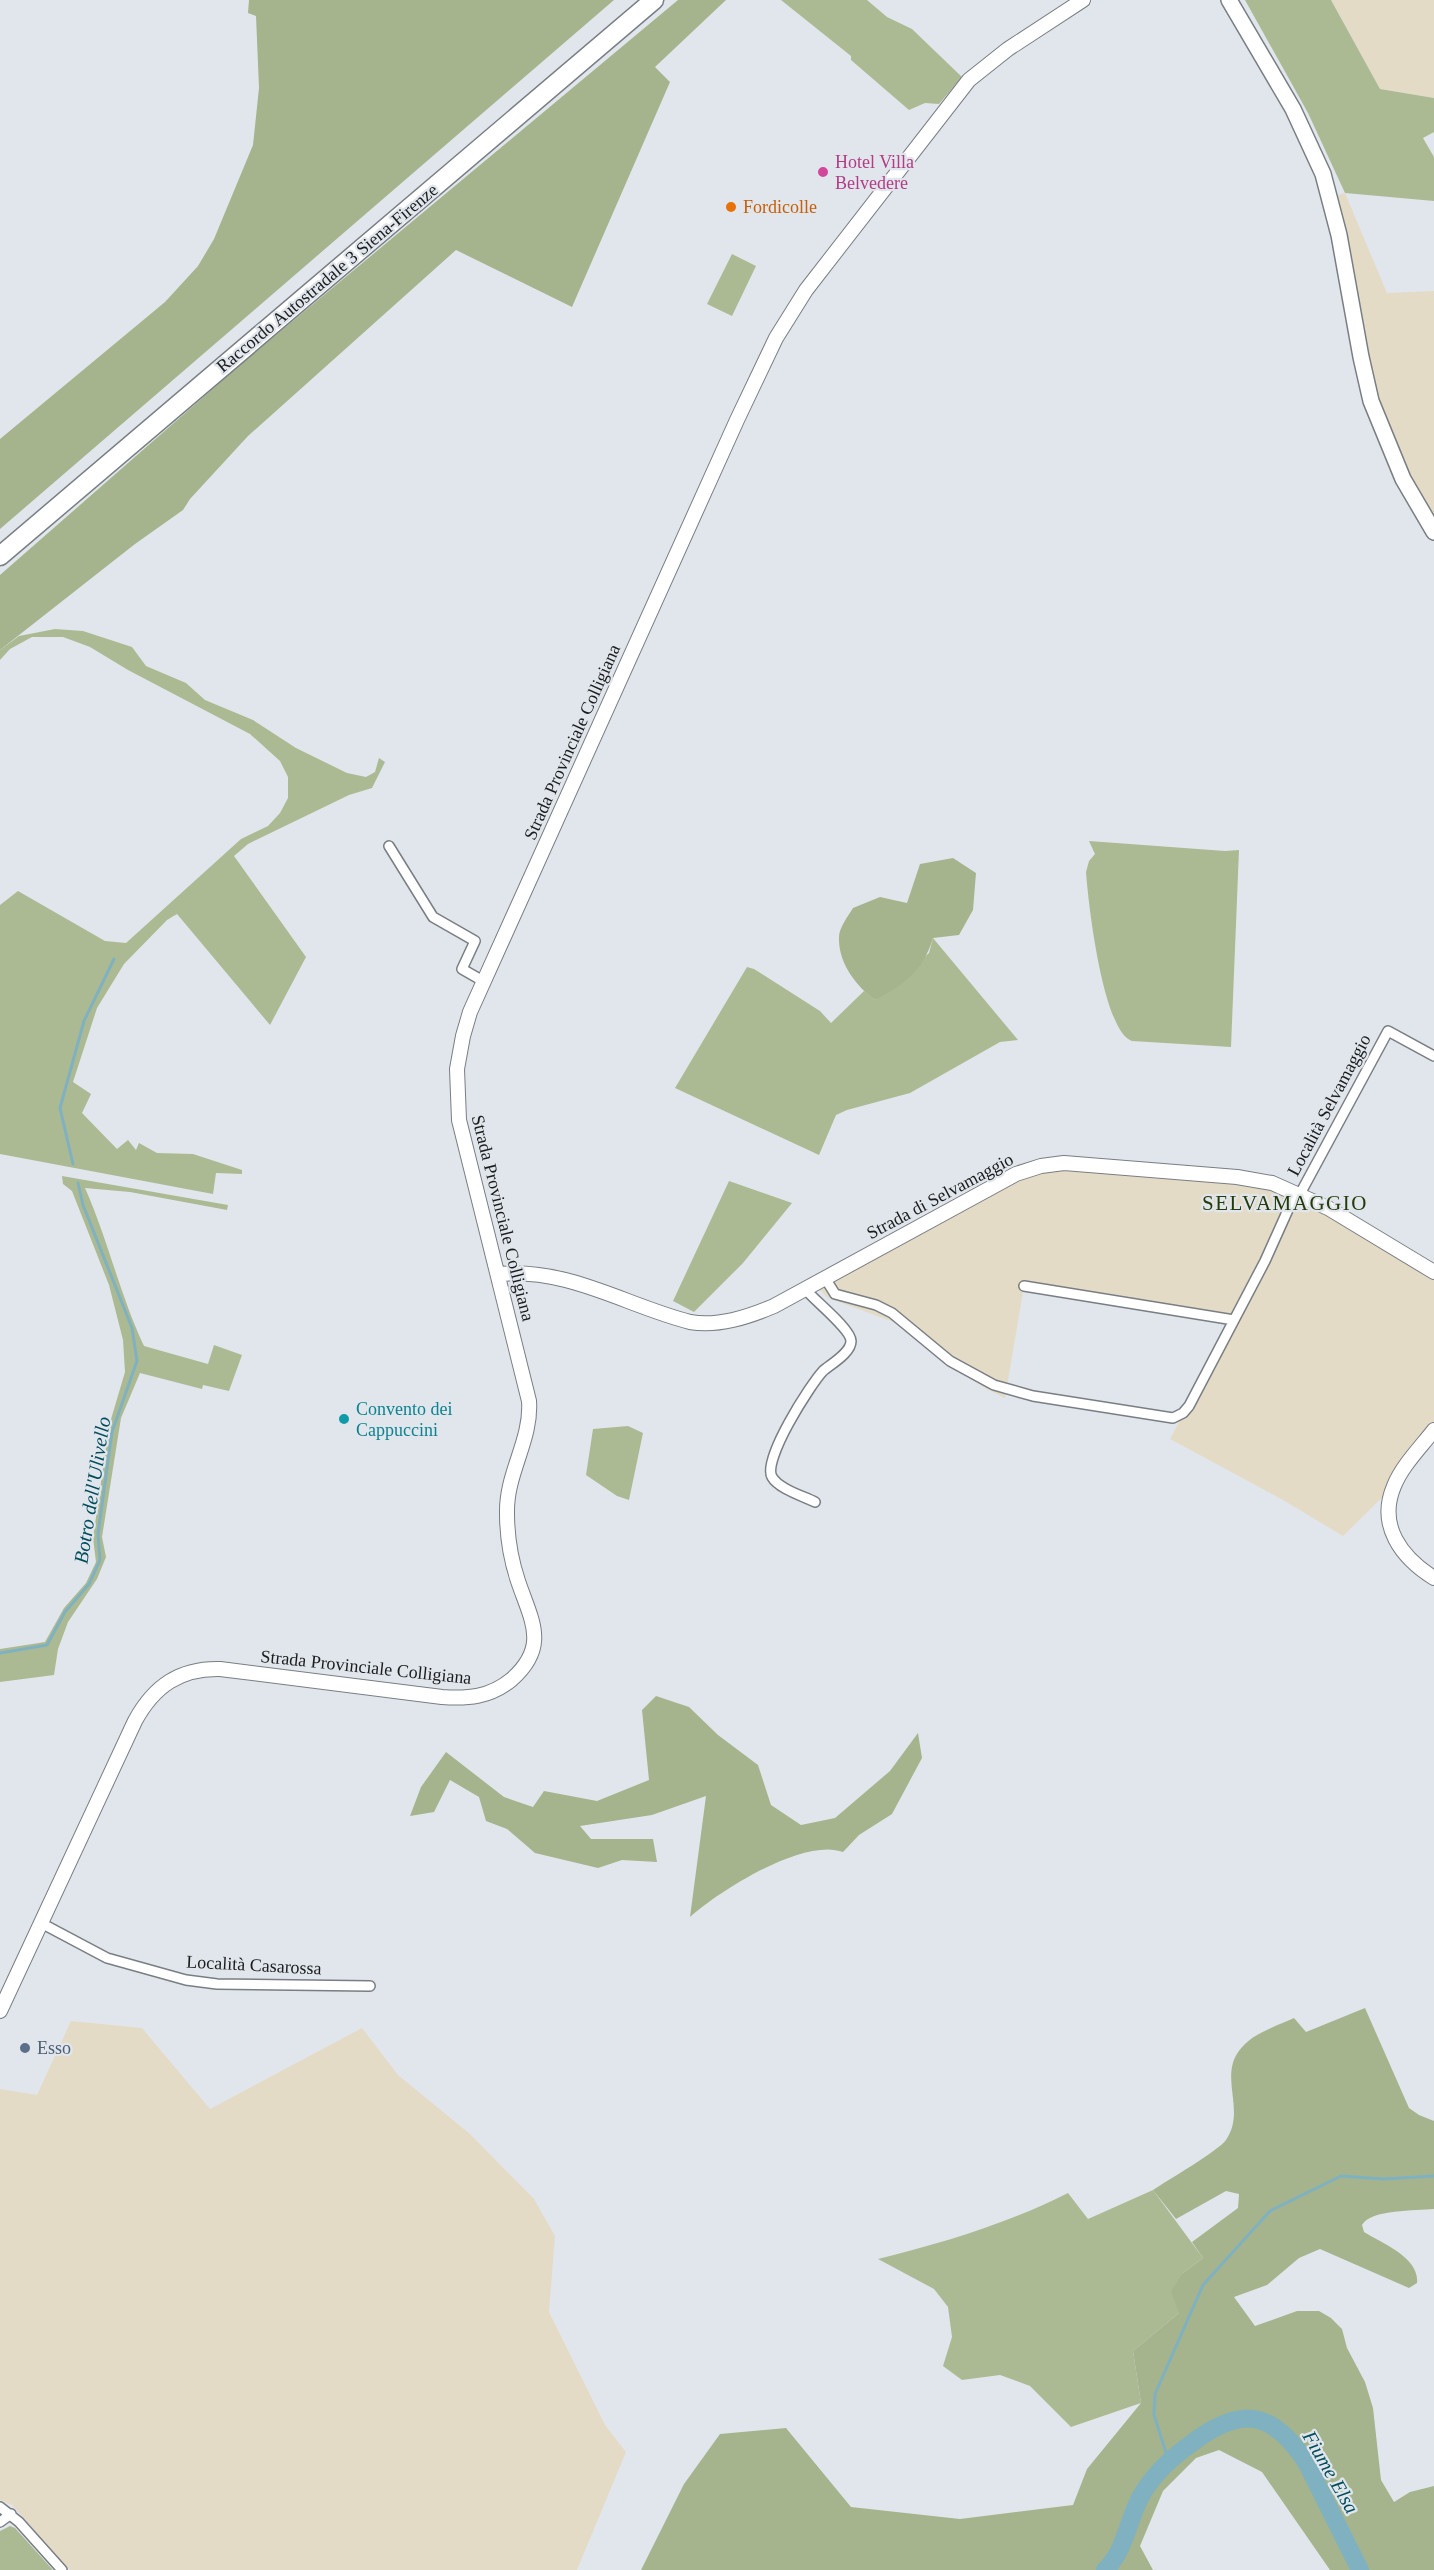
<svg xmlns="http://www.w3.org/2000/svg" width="1434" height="2570" font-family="Georgia,serif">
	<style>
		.industrial { fill: #e4dbc6 }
		.green { fill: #acba93 }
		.forest { fill: #a5b48c }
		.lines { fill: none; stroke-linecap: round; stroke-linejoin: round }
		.stream { stroke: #7fb1c0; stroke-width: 3 }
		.river { stroke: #7fb1c0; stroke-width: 18 }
		.street-casing { stroke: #797e84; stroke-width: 12 }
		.secondary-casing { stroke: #797e84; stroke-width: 16 }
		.primary-casing { stroke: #797e84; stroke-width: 18 }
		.highway-casing { stroke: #797e84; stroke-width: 21 }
		.street { stroke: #fff; stroke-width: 9 }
		.secondary { stroke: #fff; stroke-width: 14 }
		.primary { stroke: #fff; stroke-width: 15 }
		.highway { stroke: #fff; stroke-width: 18 }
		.hotel-dot { fill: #d1479c; stroke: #e1e6ec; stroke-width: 2 }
		.food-dot { fill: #e8710a; stroke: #e1e6ec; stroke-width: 2 }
		.culture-dot { fill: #0f9aa8; stroke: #e1e6ec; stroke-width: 2 }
		.service-dot { fill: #5c6f8a; stroke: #e1e6ec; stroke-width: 2 }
		.labels { text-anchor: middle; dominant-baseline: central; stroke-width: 4.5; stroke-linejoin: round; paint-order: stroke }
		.hotel-label { font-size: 18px; fill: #b23c85; stroke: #e1e6ec; text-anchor: start }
		.food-label { font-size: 18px; fill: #c56008; stroke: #e1e6ec; text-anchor: start }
		.street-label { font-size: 18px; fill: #1a1c1e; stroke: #e1e6ec }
		.culture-label { font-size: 18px; fill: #0d838f; stroke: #e1e6ec; text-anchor: start }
		.service-label { font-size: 18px; fill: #4e5e75; stroke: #e1e6ec; text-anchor: start }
		.water-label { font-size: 20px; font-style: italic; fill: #004d5d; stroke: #e1e6ec }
		.quarter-label { font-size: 21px; letter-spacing: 1.5px; fill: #243b08; stroke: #e1e6ec }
	</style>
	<rect width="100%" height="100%" fill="#e1e6ec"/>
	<path class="industrial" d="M1331,0H1434V98L1380,89Z
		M1345,193L1387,293L1434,291V520L1402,460L1376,395L1369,366L1338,195Z
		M1033,1168L1265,1181L1434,1272V1430L1394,1486L1343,1536L1283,1500L1170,1439L1233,1321L1024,1286L1005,1398L983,1387L943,1362L899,1324L828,1298L814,1284Z
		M71,2021L142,2028L210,2109L362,2028L398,2075L470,2134L534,2199L555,2236L549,2312L605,2425L626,2452L577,2570H70L12,2505L0,2500V2089L37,2095Z"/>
	<path class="green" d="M781,0H867L887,17L912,29L962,77L939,104L925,103L909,110L851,60V56Z
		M1245,0H1331L1380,89L1434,98V132L1423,138L1434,157V201L1345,193L1308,113Z
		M732,254L756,266L732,316L707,304Z
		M55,629L83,631L132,647L146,666L186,683L205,700L253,720L296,748L347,773L366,777L375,772L379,758L385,762L372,788L349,795L248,844L234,856L306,957L270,1025L177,914L167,920L124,964L97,1008L73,1082L91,1094L82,1113L117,1149L128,1140L136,1150L139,1143L157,1153L193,1154L242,1170V1174L216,1173L213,1194L0,1154V905L18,891L105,941L126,943L241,839L268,826L280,813L288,798V777L280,761L250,734L128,670L90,647L63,637H32L10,649L0,660V650L19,636Z
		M1089,841L1225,851L1239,850L1231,1047L1132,1041C1103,1032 1088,901 1086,872L1089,861L1095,854Z
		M933,938L1018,1040L1000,1042L910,1093L847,1110L836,1115L819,1155L675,1088L747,967L754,969L820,1011L831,1023L864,991L875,1000L929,953Z
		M62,1176L228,1205L227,1210L130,1192L85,1188C108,1240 120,1295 144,1346L208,1364L214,1345L242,1355L229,1391L203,1385L202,1389L140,1373L121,1418L102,1537L106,1557L97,1579L68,1622L58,1649L54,1675L0,1682V1649L45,1642L64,1608L86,1583L96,1562L93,1538L109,1426L125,1372L123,1340L109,1285L72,1191L63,1184Z
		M729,1181L792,1203L743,1263L694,1312L673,1301Z
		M628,1426L643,1433L629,1500L617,1496L586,1475L593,1429Z
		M1153,2190L1203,2258L1183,2273L1179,2313L1133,2351L1141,2403L1071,2427L1030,2386L1000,2375L962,2380L943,2366L952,2337L948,2307L934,2289L878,2259C943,2243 1009,2223 1068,2193L1088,2219Z
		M10,2526L15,2528L53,2570H0V2531Z"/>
	<path class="forest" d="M249,0H614L0,529V439L165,302L198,266L214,239L253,145L259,88L256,16L248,13Z
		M678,0H726L655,67L670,82L572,307L456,250L248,436L190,499L183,510L135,544L0,650V575L240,365Z
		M953,858L976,873L973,910L959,935L933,938C923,971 905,984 875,1000C856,986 838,963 839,937C839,928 848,916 853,908L880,897L907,903L920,864Z
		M656,1696L689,1707L718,1735L758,1765L771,1805L801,1825L835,1818L890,1771L918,1733L922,1758L892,1814L859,1835L843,1852C804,1837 719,1891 690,1917L706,1796L652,1815L580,1826L591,1839H653L657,1862L622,1860L598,1868L535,1853L507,1829L486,1821L479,1797L450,1780L434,1812L410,1816L421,1787L446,1752L504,1797L533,1807L544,1791L597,1801L649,1780L642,1710Z
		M1365,2008L1409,2108L1419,2115L1434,2121V2209C1416,2211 1371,2209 1362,2225L1364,2232C1382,2243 1420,2258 1417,2283L1409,2288L1320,2249L1299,2258L1267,2285L1234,2297L1255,2326L1297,2311H1319L1331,2318L1342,2329L1347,2348L1365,2382L1373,2408L1381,2480L1394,2502L1410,2492L1434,2486V2570H1330L1262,2472L1219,2450L1196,2458L1163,2491L1140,2546L1153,2570H641L684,2484L720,2434L786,2428L851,2507L960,2519L1073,2505L1087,2469L1141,2403L1133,2351L1179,2313L1171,2291L1183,2273L1203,2258L1192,2242L1238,2208L1239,2194L1226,2191L1176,2219L1153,2190C1168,2180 1218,2151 1226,2140C1248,2108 1214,2073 1245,2044C1257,2032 1279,2025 1294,2018L1306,2032Z"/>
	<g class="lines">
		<path class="stream" d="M73,1164L60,1108L84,1021L114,959
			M0,1653L47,1645L65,1612L89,1584L100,1560L98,1534L112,1432L137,1361L132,1328L83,1205L78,1183
			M1169,2462L1154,2415L1155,2394L1203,2285L1270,2211L1341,2176L1383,2179L1434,2176"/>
		<path class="river" d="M1105,2570C1125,2552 1128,2519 1141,2496C1153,2475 1172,2457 1192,2443C1241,2406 1272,2410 1306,2462L1360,2570"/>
		<defs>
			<path id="street" d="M389,846L433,917L475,941L462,969L483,981
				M1300,1194L1388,1031L1434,1056
				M825,1278L835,1294L876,1305L892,1313L950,1361L994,1385L1033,1396L1173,1418L1183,1413L1189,1406L1265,1261L1296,1192
				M1024,1286L1234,1320
				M805,1289C814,1300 851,1329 851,1341C851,1353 831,1364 823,1371C810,1385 762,1460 772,1477C779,1489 803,1496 815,1502
				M41,1923L107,1958L186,1980L217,1984L370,1986
				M0,2507L19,2522L62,2570
				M0,2522L11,2514"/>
			<path id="secondary" d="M498,1274C570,1268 624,1305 690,1322C718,1327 748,1317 774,1306L1016,1174L1041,1166L1064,1163L1237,1177L1272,1183L1328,1208L1434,1272
				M1434,1430C1420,1448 1402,1466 1394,1486C1377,1526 1402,1558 1434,1578
				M0,2011L135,1721C154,1686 180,1668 220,1669L442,1697C468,1699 490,1697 511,1680C550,1646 531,1620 518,1581C511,1560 507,1535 507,1513C506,1473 532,1440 529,1401L459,1120L457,1069L463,1036L470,1012L737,420L776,338L806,290L969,80L1008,49L1083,0"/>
			<path id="primary" d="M1229,0L1293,109L1323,174L1339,235L1361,357L1371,401L1403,479L1434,532"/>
			<path id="highway" d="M0,556L654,0"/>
		</defs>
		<use href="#street" class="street-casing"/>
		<use href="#secondary" class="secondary-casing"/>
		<use href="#primary" class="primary-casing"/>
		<use href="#highway" class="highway-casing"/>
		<use href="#street" class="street"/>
		<use href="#secondary" class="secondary"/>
		<use href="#primary" class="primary"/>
		<use href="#highway" class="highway"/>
	</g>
	<circle class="hotel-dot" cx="823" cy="172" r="6"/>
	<circle class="food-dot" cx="731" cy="207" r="6"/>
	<circle class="culture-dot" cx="344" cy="1419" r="6"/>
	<circle class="service-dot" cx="25" cy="2048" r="6"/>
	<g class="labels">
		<g class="hotel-label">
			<text x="835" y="162">Hotel Villa<tspan x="835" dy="21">Belvedere</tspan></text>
		</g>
		<g class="food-label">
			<text x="743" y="207">Fordicolle</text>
		</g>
		<g class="street-label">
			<text transform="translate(327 278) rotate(-40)">Raccordo Autostradale 3 Siena-Firenze</text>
			<text transform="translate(572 742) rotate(-66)">Strada Provinciale Colligiana</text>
			<text transform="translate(1329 1105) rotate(-62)">Località Selvamaggio</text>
			<text transform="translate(940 1196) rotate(-28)">Strada di Selvamaggio</text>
			<text transform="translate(503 1218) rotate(76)">Strada Provinciale Colligiana</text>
			<text transform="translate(366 1667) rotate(6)">Strada Provinciale Colligiana</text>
			<text transform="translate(254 1965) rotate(3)">Località Casarossa</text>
		</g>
		<g class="culture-label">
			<text x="356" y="1409">Convento dei<tspan x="356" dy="21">Cappuccini</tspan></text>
		</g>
		<g class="service-label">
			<text x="37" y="2048">Esso</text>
		</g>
		<g class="water-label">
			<text transform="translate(92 1490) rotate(-81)">Botro dell'Ulivello</text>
			<text transform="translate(1331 2472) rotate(60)">Fiume Elsa</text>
		</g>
		<g class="quarter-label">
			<text x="1285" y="1203">SELVAMAGGIO</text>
		</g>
	</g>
</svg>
